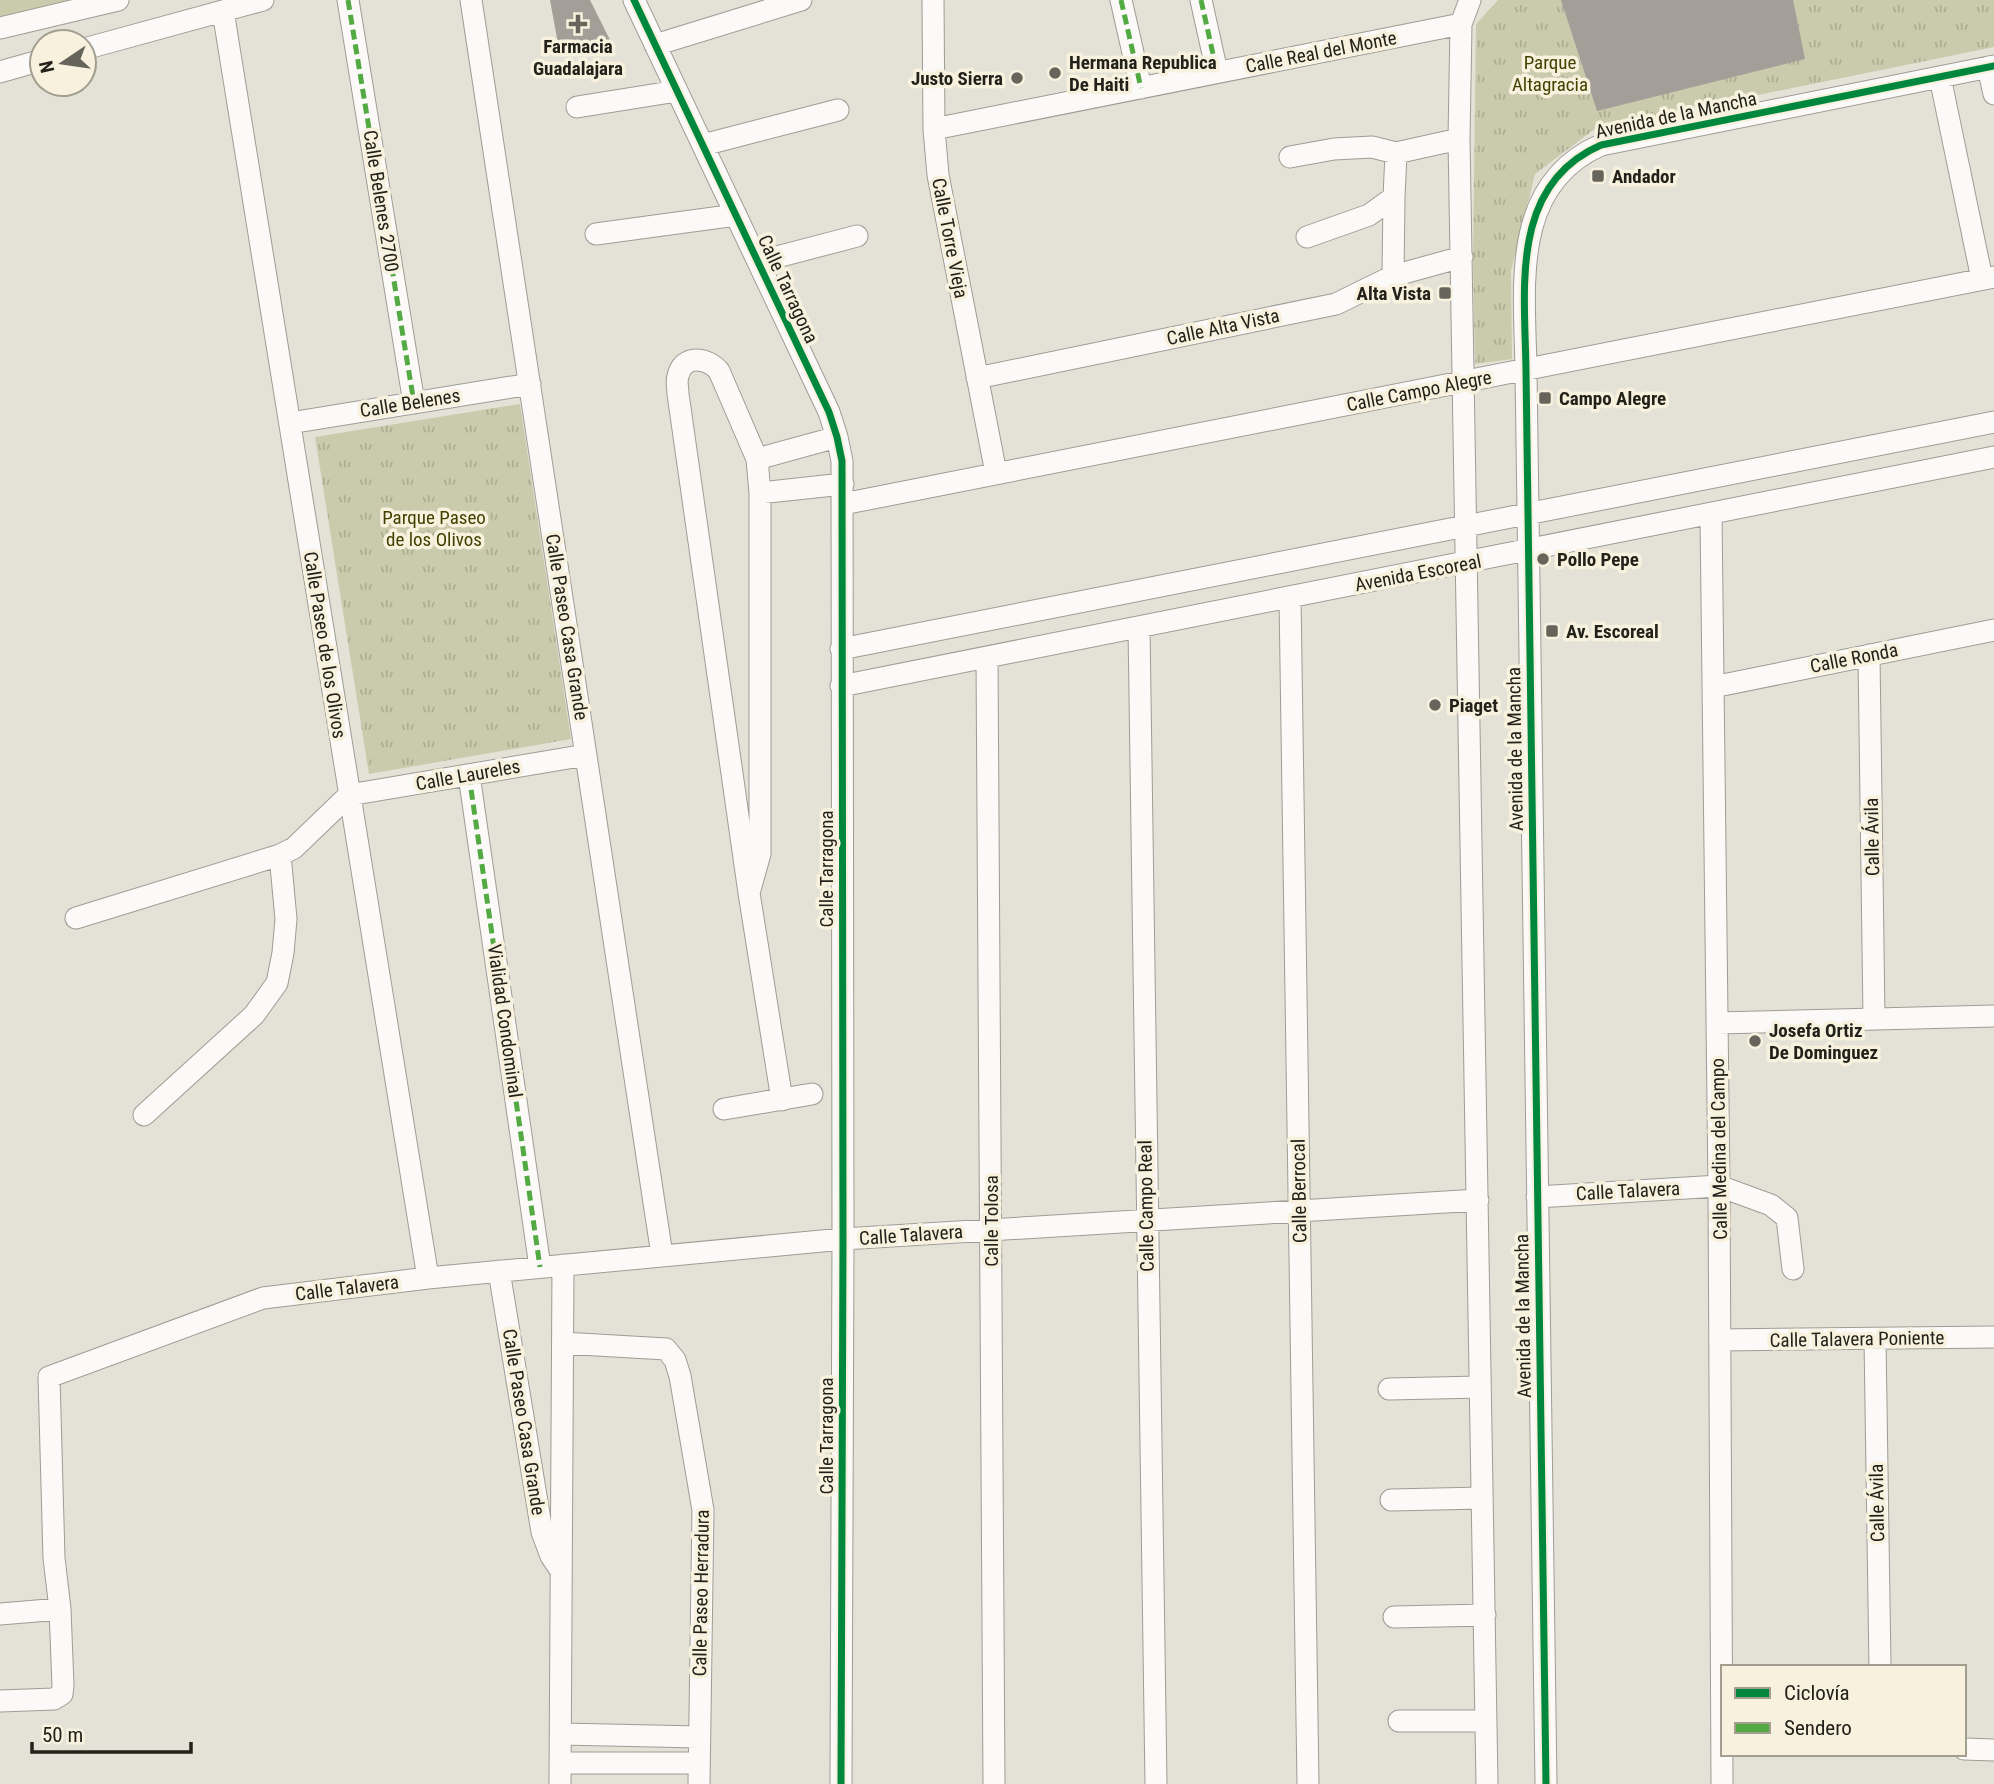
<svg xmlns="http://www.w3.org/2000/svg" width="1994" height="1784" font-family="'Roboto Condensed',sans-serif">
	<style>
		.green { fill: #cacaad }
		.park { fill: url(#park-tufts) }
		.building { fill: #a39e97 }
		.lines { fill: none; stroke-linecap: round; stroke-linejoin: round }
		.minor-casing { stroke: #9f9c94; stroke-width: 23 }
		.minor { stroke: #fbfaf9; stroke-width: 21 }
		.quiet { stroke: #53aa42; stroke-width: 5; stroke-dasharray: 10 5; stroke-linecap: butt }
		.cycleway-casing { stroke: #f7f1de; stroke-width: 11 }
		.cycleway { stroke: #00873e; stroke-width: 7 }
		.poi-dot { fill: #67645c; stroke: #f7f1de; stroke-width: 2.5 }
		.labels { text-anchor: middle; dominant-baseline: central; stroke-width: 7; stroke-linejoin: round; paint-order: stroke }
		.poi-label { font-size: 19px; font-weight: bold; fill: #23211a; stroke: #f7f1de; text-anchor: start }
		.street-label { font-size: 19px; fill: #23211a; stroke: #f7f1de }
		.park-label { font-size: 19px; fill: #414200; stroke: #f7f1de }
	</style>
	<defs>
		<pattern id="park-tufts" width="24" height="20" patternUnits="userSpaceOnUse" patternTransform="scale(1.75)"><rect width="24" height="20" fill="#cacaad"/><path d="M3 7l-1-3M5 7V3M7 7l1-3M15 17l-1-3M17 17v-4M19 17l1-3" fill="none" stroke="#adad94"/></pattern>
	</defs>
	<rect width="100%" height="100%" fill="#e4e1d7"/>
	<path class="green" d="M0,0H117L0,25Z"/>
	<path class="park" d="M1498,0H1994V47L1596,128L1535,174L1511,271L1512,359L1475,364L1473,260L1476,24Z
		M520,404L571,739L369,774L315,437Z"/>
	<path class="building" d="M550,0H590L610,40L559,49Z
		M1561,0H1793L1805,59L1597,111Z"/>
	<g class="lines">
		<defs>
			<path id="minor" d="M348,0L414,403
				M471,0L662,1255
				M634,0L829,412L837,437L842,461L843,1239L841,1784
				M933,0L934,129L938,175L996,473
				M1121,0L1141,88
				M1201,0L1217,72
				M1470,0L1461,24L1459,139L1487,1784
				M223,11L428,1278
				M0,28L118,0
				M655,45L801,0
				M84,49L263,0
				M1988,67L1994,94
				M0,72L42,60
				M1940,77L1982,279
				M577,107L677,91
				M934,129L1461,24
				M703,145L838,110
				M1290,157L1334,149L1372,147L1396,153L1459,139
				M596,234L736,215
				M1307,237L1369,215L1394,197L1396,153
				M758,262L857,236
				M1393,276L1394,197
				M977,378L1336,304L1393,276L1462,257
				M290,423L530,384
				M757,459L837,437
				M760,493L843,484
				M843,504L1994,277
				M1711,514L1719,1186L1722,1784
				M1290,598L1308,1784
				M1139,627L1156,1784
				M841,649L1994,422
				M1869,655L1874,1019
				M987,657L994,1784
				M841,686L1994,457
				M1713,687L1994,630
				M469,775L540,1267
				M749,893L760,854V493L757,459L719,371C707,357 683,354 678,376C676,382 678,388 678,394L749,893L782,1100
				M76,918L280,855L294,848L349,795L586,755
				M1717,1023L1994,1016
				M724,1109L812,1094
				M144,1115L254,1015L277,983L283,953L286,919L280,855
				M1537,1197L1719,1186L1771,1205L1787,1218L1793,1269
				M499,1271L542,1532L551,1556L559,1568
				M1875,1339L1880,1667
				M1720,1340L1994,1337
				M563,1343L666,1349L675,1360L680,1376L703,1510L699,1784
				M1389,1389L1480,1387
				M1391,1500L1482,1498
				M0,1614L60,1609
				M1394,1617L1485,1615
				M0,1701L54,1699L62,1694L63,1686L60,1609L54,1558L49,1377L263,1298L428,1278L843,1239L1478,1200
				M1399,1721H1486
				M561,1734L699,1737
				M1964,1749L1994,1750
				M561,1763H698
				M560,1784L563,1265
				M1546,1784L1526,371C1525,289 1509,185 1601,145L1994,66"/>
		</defs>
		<use href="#minor" class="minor-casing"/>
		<use href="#minor" class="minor"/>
		<path class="quiet" d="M348,0L414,403
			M1121,0L1141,88
			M1201,0L1217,72
			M469,775L540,1267"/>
		<defs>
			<path id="cycleway" d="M634,0L829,412L837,437L842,461L843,1239L841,1784
				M1546,1784L1526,371C1525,289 1509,185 1601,145L1994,66"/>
		</defs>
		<use href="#cycleway" class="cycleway-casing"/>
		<use href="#cycleway" class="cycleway"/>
	</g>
	<g class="poi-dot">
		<path d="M574.5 13.5h7v7h7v7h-7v7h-7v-7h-7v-7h7z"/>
		<circle cx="1055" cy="73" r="7"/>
		<circle cx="1017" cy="78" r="7"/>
		<rect x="1591" y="169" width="14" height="14" rx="3.5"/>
		<rect x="1438" y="286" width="14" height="14" rx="3.5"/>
		<rect x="1538" y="391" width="14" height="14" rx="3.5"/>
		<circle cx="1543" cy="559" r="7"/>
		<rect x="1545" y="624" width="14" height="14" rx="3.5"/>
		<circle cx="1435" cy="705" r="7"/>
		<circle cx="1755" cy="1041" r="7"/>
	</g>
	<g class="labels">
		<g class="poi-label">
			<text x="578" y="46" text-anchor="middle">Farmacia<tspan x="578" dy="22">Guadalajara</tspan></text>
			<text x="1069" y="62">Hermana Republica<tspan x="1069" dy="22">De Haiti</tspan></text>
			<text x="1003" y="78" text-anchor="end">Justo Sierra</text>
			<text x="1612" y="176">Andador</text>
			<text x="1431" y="293" text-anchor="end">Alta Vista</text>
			<text x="1559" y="398">Campo Alegre</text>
			<text x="1557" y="559">Pollo Pepe</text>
			<text x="1566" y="631">Av. Escoreal</text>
			<text x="1449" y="705">Piaget</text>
			<text x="1769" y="1030">Josefa Ortiz<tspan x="1769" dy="22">De Dominguez</tspan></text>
		</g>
		<g class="street-label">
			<text transform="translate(1321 52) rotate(-11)">Calle Real del Monte</text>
			<text transform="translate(1676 115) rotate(-12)">Avenida de la Mancha</text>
			<text transform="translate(381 201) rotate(81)">Calle Belenes 2700</text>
			<text transform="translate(950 238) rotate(79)">Calle Torre Vieja</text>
			<text transform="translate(788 289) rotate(65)">Calle Tarragona</text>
			<text transform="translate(1223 327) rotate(-12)">Calle Alta Vista</text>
			<text transform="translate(1419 391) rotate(-11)">Calle Campo Alegre</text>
			<text transform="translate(410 403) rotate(-9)">Calle Belenes</text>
			<text transform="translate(1418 573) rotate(-11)">Avenida Escoreal</text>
			<text transform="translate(567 627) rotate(81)">Calle Paseo Casa Grande</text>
			<text transform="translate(325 645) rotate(81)">Calle Paseo de los Olivos</text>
			<text transform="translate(1854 658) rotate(-11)">Calle Ronda</text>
			<text transform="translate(1515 749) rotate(-91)">Avenida de la Mancha</text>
			<text transform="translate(468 775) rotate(-10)">Calle Laureles</text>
			<text transform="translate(1872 837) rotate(-91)">Calle Ávila</text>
			<text transform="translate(826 869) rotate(-90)">Calle Tarragona</text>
			<text transform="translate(505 1021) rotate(82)">Vialidad Condominal</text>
			<text transform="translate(1719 1149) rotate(-91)">Calle Medina del Campo</text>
			<text transform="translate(1299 1191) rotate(-91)">Calle Berrocal</text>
			<text transform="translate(1628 1191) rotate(-3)">Calle Talavera</text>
			<text transform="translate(1146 1206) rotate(-91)">Calle Campo Real</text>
			<text transform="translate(991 1221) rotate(-90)">Calle Tolosa</text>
			<text transform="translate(911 1235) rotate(-4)">Calle Talavera</text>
			<text transform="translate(347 1288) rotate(-7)">Calle Talavera</text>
			<text transform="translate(1523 1316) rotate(-91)">Avenida de la Mancha</text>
			<text transform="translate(1857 1339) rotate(-1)">Calle Talavera Poniente</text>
			<text transform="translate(524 1422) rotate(81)">Calle Paseo Casa Grande</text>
			<text transform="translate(826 1436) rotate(-90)">Calle Tarragona</text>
			<text transform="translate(1877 1503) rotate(-91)">Calle Ávila</text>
			<text transform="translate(701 1593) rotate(-89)">Calle Paseo Herradura</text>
		</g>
		<g class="park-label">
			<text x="1550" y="62">Parque<tspan x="1550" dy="22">Altagracia</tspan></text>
			<text x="434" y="517">Parque Paseo<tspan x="434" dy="22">de los Olivos</tspan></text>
		</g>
	</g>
	<rect x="1721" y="1665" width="245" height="91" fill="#f7f1de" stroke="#a29e90" stroke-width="2"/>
	<rect x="1735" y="1688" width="35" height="10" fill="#00873e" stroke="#a29e90" stroke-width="2"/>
	<text x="1784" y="1700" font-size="21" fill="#23211a">Ciclovía</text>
	<rect x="1735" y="1723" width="35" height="10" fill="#53aa42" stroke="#a29e90" stroke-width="2"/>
	<text x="1784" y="1735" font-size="21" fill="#23211a">Sendero</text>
	<g transform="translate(63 63) rotate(257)"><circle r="33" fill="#f7f1de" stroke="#a29e90" stroke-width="2"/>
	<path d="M0-5L12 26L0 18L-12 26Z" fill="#67645c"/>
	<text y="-10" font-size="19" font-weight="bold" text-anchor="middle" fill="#23211a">N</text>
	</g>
	<path d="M32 1742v10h159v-10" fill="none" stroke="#23211a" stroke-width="3.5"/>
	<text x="42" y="1742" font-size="21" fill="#23211a" stroke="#f7f1de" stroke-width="5" paint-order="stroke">50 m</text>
</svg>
